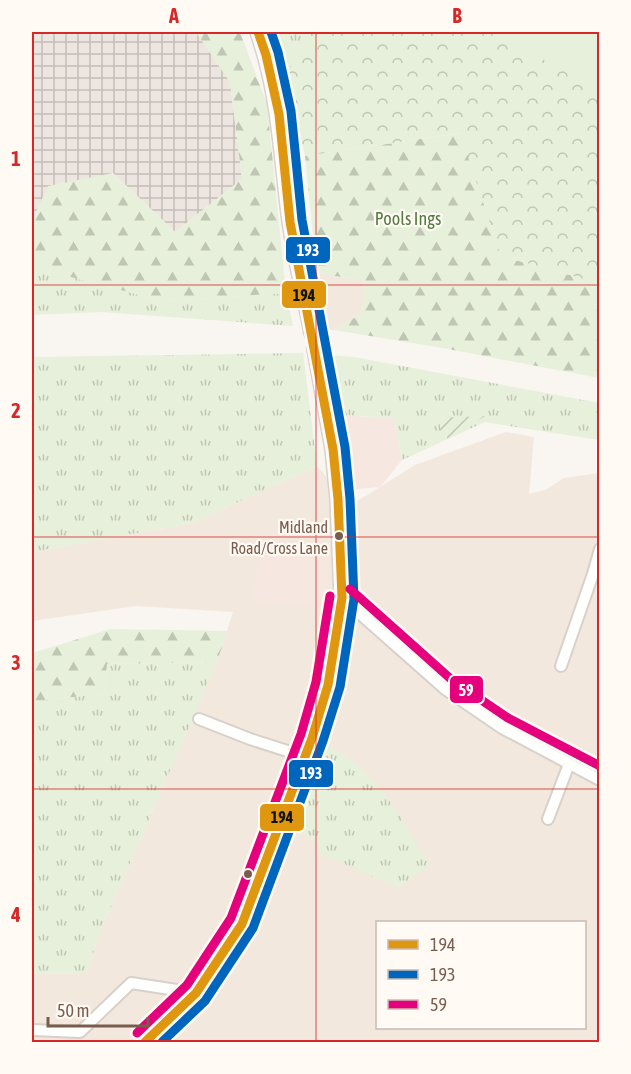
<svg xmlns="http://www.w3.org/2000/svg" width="631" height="1074" font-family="'Asap Condensed',sans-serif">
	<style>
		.residential { fill: #f2e8de; fill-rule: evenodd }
		.commercial { fill: #f6e8e1 }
		.industrial { fill: url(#industrial-grid) }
		.grass { fill: url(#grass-tufts) }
		.forest { fill: url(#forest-firs) }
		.park { fill: url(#park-crowns) }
		.garden { fill: url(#garden-furrows) }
		.pitch { fill: #e7f0db }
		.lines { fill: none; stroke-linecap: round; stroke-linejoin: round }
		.street-casing { stroke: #d7d1cb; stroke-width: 14 }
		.secondary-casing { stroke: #d9d2cb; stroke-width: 18 }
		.street { stroke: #fefefd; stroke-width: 10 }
		.secondary { stroke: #fefefd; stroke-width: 15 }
		.bus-1-casing { stroke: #fffaf3; stroke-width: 14 }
		.bus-2-casing { stroke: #fffaf3; stroke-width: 14 }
		.bus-3-casing { stroke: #fffaf3; stroke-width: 14 }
		.bus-1 { stroke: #de970f; stroke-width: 9 }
		.bus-2 { stroke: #0065bd; stroke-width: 9 }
		.bus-3 { stroke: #e5007d; stroke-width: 9 }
		.grid { fill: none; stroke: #d62828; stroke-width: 1.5; stroke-opacity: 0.55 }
		.bus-dot { fill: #7a5c4d; stroke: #fffaf3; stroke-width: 2 }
		.labels { text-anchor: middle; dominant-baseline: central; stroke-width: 4.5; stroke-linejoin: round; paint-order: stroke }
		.bus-label { font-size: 16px; fill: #7a5c4d; stroke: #fffaf3; text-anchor: end }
		.park-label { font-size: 18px; fill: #537a41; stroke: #fffaf3 }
		.line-badge { stroke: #fffaf3; stroke-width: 2 }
		.badge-label { font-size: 16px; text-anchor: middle; font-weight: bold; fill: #fff }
		.pale-badge-label { font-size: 16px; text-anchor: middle; font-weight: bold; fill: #111 }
		.neatline { fill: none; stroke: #d62828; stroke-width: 2 }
		.grid-label { font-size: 20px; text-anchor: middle; font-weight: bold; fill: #d62828 }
	</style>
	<defs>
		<pattern id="industrial-grid" width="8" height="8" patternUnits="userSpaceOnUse" patternTransform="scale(1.5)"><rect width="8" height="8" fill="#ede5e0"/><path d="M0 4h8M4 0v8" fill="none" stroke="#c5bdb8"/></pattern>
		<pattern id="grass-tufts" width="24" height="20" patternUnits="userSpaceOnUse" patternTransform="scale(1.5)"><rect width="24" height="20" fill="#e7f0db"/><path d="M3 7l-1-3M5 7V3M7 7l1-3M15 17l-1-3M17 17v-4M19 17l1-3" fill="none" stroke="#c0c6b4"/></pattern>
		<pattern id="forest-firs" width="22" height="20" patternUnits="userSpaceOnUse" patternTransform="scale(1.5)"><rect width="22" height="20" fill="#e7f0db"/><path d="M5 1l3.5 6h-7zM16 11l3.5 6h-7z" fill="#c0c6b4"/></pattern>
		<pattern id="park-crowns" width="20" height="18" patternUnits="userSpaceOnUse" patternTransform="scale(1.5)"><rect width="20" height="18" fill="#e7f0db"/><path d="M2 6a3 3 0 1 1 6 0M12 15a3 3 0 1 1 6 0" fill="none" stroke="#c0c6b4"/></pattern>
		<pattern id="garden-furrows" width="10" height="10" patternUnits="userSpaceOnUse" patternTransform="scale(1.5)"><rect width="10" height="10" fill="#e7f0db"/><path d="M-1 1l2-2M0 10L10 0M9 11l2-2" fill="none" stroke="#c0c6b4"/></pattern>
	</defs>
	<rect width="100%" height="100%" fill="#f9f5f0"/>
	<path class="residential" d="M317,273L365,281L361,314L334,330L318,331Z
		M506,432L534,437L529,494L547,489L564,478L599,473V1042H32V974L86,973L102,928L217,662L233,612L136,606L32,621V552L192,523L317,466L351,505L415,465ZM378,922H584V1028H378Z"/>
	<path class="commercial" d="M339,415L394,418L402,460L380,487L346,490Z
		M260,546L330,550L326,608L253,601Z"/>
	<path class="industrial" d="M32,32H196L230,82L242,179L175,232L113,173L32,220Z"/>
	<path class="grass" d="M277,32H310L286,77Z
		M32,267L163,301L286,293L293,326L101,312L32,315Z
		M303,353L317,466L192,523L32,552V357Z
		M329,355L354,357L599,403V440L485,422L402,460L394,418L339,415Z
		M217,662L102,928L86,973L32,974V701L104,694L107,664Z
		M312,738C375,764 396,810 430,865L398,888L315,851L318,842L280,825Z"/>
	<path class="forest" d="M196,32H240L267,104L286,293L163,301L32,267V220L48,186L113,173L175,232L242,179L230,82Z
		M461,133L501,256L599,283V378L443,348L334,330L361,314L365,281L317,273L305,156Z
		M111,629L227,631L217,662L107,664L104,694L32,701V653Z"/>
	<path class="park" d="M310,32H599V283L501,256L460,133L305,156L286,77Z"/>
	<path class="garden" d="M485,416L448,439L445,434L440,433V418Z"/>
	<path class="pitch" d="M511,32H599V91L507,39Z"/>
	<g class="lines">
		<defs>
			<path id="street" d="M342,598L445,689L502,728L600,780
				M561,666L593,574L600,549
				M199,719L250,739L306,757
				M548,819L569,764
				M32,1030L80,1032L131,983L196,993"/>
			<path id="secondary" d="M258,32C280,95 281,155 290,221C295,258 305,296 312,333
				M145,1042L196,993L242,924L306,757L328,685L342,598L338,499L333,449L315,349"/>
		</defs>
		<use href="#street" class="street-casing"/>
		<use href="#secondary" class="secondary-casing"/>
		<use href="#street" class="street"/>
		<use href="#secondary" class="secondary"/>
		<defs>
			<path id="bus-1" d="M145,1042L196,993L242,924L312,738L328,685L342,598L338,499L333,449L290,222L279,114L266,55L258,32"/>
			<path id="bus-2" d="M162,1042L205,1001L253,928L323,741L340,687L354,599L350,499L345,447L302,220L291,111L278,52L271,32"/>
			<path id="bus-3" d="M350,589L452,680L508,718L600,766
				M137,1033L187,985L231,918L301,734L316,682L330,596"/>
		</defs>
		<use href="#bus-1" class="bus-1-casing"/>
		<use href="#bus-2" class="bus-2-casing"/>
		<use href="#bus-3" class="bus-3-casing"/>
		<use href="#bus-1" class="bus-1"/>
		<use href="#bus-2" class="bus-2"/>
		<use href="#bus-3" class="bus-3"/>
	</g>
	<path class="grid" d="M316,32V1042M32,285H600M32,537H600M32,789H600"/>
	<g class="bus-dot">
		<circle cx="339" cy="536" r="5"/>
		<circle cx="248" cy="874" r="5"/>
	</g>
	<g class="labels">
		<g class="bus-label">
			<text x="328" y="527">Midland<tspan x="328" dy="21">Road/Cross Lane</tspan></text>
		</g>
		<g class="park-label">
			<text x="408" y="218">Pools Ings</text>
		</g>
	</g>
	<g class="line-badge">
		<rect x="285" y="236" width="46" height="28" rx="6" fill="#0065bd"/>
		<rect x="281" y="280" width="46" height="29" rx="6" fill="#de970f"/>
		<rect x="449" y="675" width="35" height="29" rx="6" fill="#e5007d"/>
		<rect x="288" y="759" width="46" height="29" rx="6" fill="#0065bd"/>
		<rect x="259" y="803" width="46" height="29" rx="6" fill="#de970f"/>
	</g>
	<g class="badge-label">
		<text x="308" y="256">193</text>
		<text x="466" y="696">59</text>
		<text x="311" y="779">193</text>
	</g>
	<g class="pale-badge-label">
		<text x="304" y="301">194</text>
		<text x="282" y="823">194</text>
	</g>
	<rect width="631" height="1074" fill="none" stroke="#fffaf3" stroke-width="66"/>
	<rect x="376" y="921" width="210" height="108" fill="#fffaf3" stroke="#cabbb1" stroke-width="1.5"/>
	<rect x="388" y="940" width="30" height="9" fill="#de970f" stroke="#cabbb1" stroke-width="1.5"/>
	<text x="430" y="951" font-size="18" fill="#7a5c4d">194</text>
	<rect x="388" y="970" width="30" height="9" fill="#0065bd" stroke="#cabbb1" stroke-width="1.5"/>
	<text x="430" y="981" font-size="18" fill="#7a5c4d">193</text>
	<rect x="388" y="1000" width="30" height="9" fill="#e5007d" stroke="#cabbb1" stroke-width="1.5"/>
	<text x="430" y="1011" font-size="18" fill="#7a5c4d">59</text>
	<path d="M48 1017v9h100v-9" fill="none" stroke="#7a5c4d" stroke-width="3"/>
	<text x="57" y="1017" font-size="18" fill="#7a5c4d" stroke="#fffaf3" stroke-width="4.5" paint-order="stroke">50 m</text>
	<rect x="33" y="33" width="565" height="1008" class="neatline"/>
	<g class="grid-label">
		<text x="174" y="23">A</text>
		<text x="457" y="23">B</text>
		<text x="16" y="166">1</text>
		<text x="16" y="418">2</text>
		<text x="16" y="670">3</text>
		<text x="16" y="922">4</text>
	</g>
</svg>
